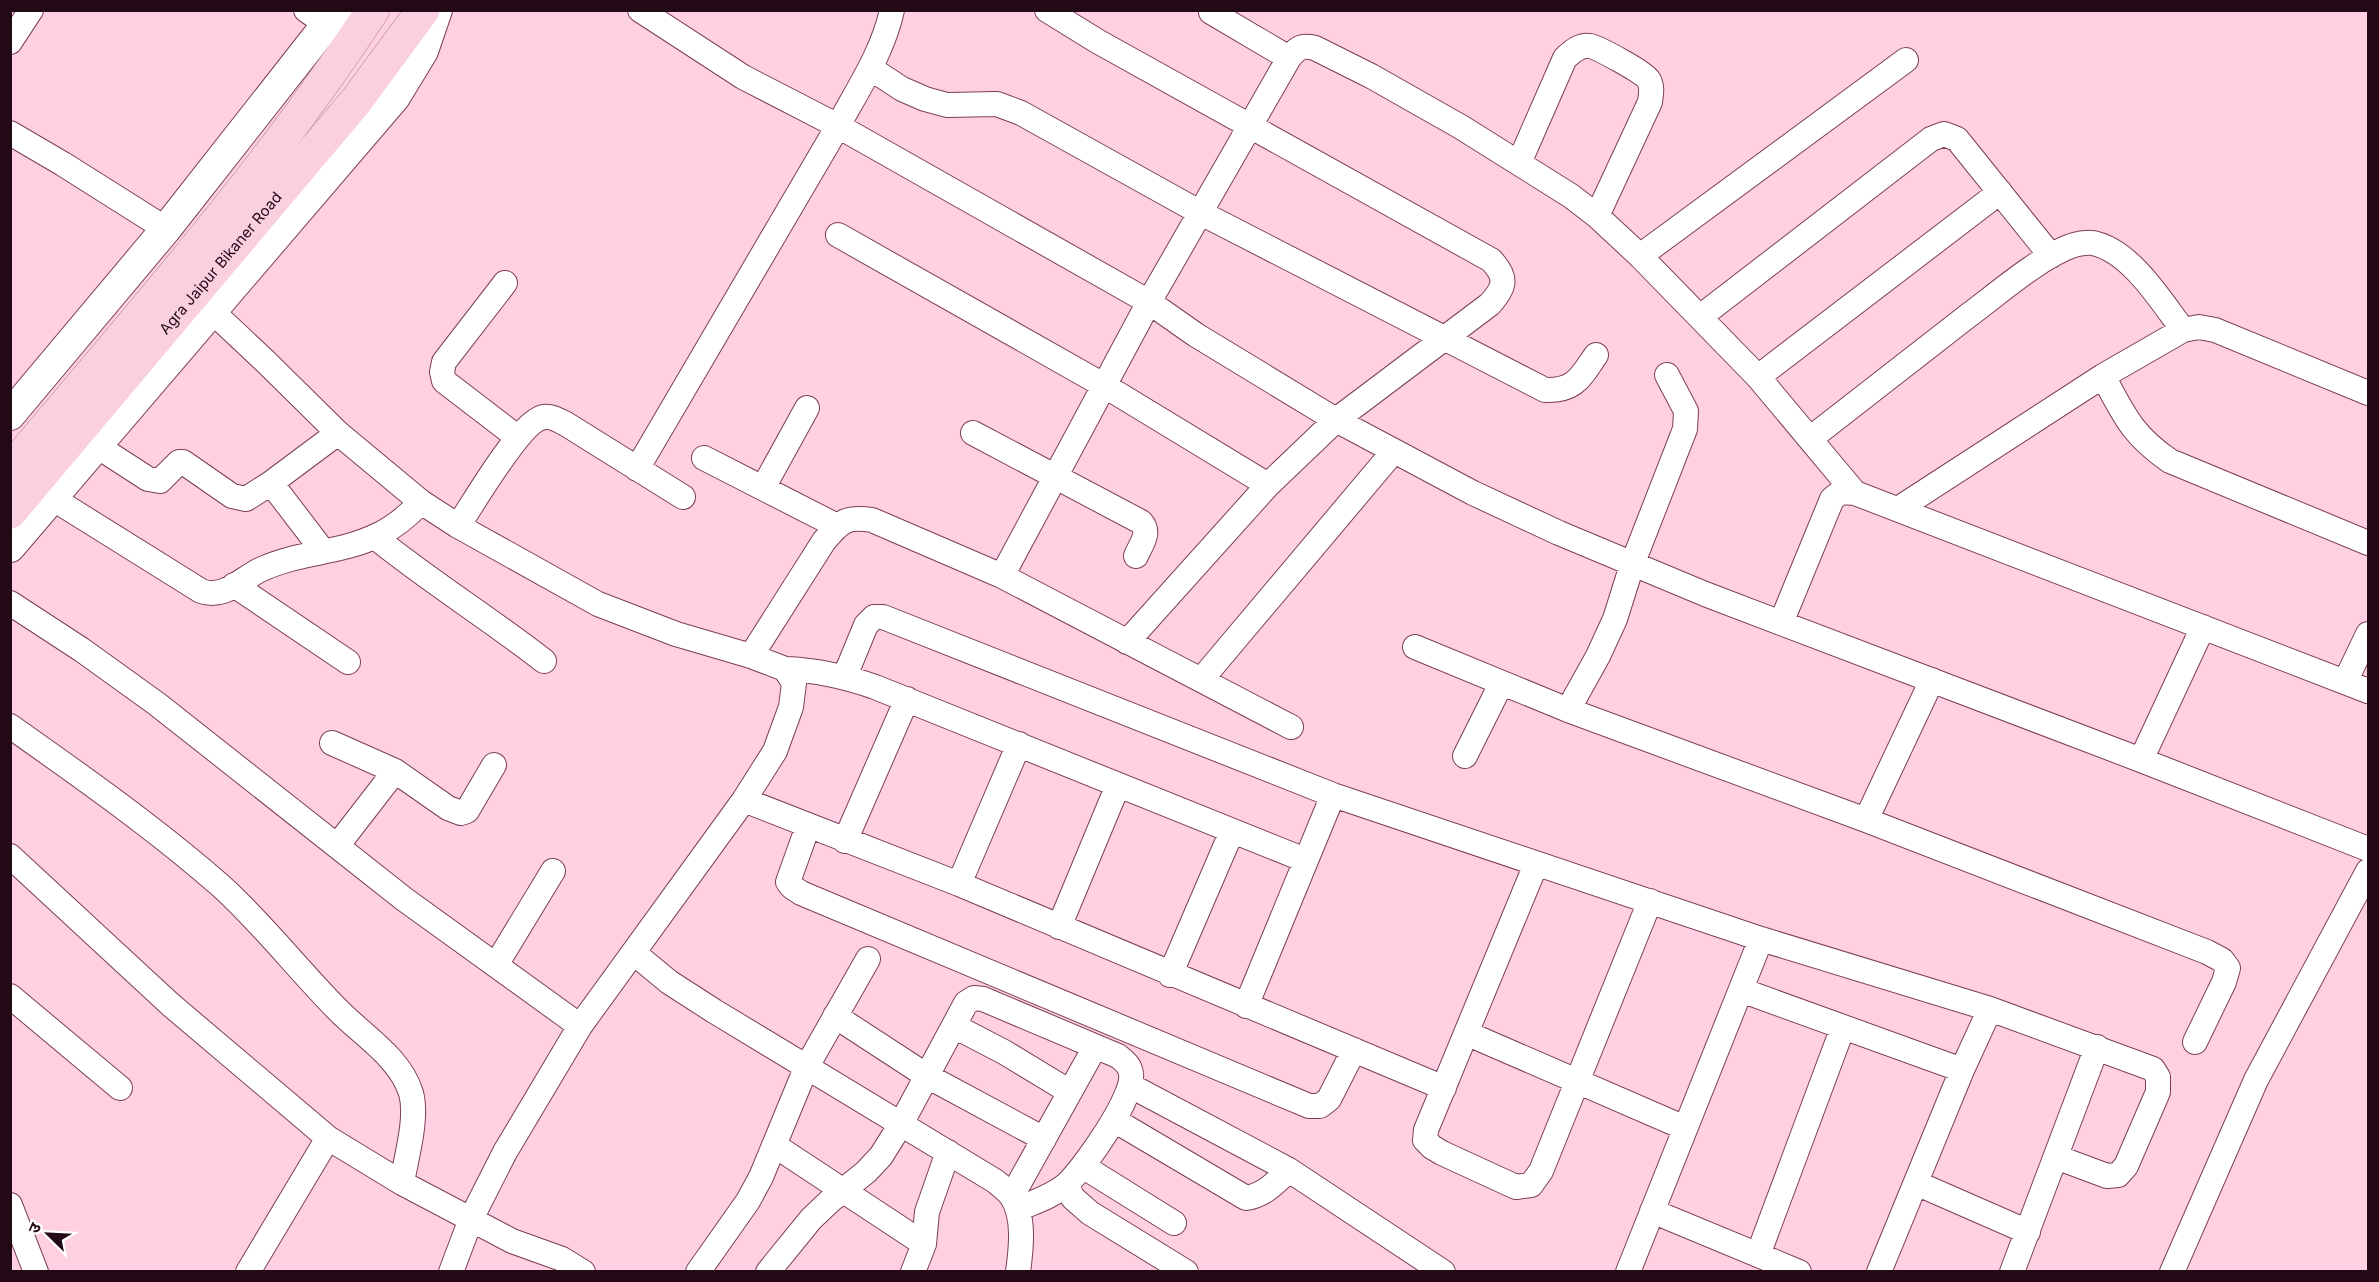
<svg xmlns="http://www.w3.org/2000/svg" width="2379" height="1282" font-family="Inter,'Noto Sans Devanagari',sans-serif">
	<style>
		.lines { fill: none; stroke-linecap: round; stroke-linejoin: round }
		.minor-casing { stroke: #7d3e5a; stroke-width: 26 }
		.tertiary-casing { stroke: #7d3e5a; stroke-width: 32 }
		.trunk-casing { stroke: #ad8394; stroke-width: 34 }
		.minor { stroke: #fff; stroke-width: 24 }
		.tertiary { stroke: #fff; stroke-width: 30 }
		.trunk { stroke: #fad0e0; stroke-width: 33 }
		.labels { text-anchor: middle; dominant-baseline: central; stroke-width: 4.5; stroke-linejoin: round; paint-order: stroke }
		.street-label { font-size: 15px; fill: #220915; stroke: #fff }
	</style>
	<rect width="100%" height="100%" fill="#fed0e1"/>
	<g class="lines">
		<defs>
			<path id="minor" d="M306,10L326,24
				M640,10L743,77L838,126L1149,302L1196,335L1336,420L1473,493L1559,533L1705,594L2141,760L2368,849
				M1047,10L1097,41L1491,260C1508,278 1505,287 1490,304L1336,420L1268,485L1127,642
				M1211,12L1289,58
				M10,42L31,10
				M870,68L902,89L925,99L947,105L997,104L1021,113L1201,213L1545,390C1575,391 1580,378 1596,355
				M10,133L63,164L166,229
				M1519,163L1565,58C1572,52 1580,44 1590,46C1597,47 1645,73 1648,79C1653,86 1651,94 1650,102L1597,216
				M838,235L1105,386L1268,485
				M1640,256L1906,60
				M505,283L444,362L442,372L444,381L517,437
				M200,300L265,361L338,433L421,502L458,526L598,604L676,634L751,656L785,669L794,683L791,707L775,751L744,800L580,1026L505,1152L471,1219L451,1272
				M1700,317L1931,139L1944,134L1957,139L2051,256
				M2103,376C2124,415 2132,435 2170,461L2368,543
				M1758,377L2000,192
				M973,433L1141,522C1151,533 1141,544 1136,556
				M1811,438C1864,397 1916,356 1969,315C1996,295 2040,257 2071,246C2076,244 2087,242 2093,243C2131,251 2161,301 2183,330
				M97,446L148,479L160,481L179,462H183L232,496L246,499L271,483L338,433
				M704,458L837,526
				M637,469L838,126C858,89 883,52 892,10
				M271,483L323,551
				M763,488L807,408
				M52,498L201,591C224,600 242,578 262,569C299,552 342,553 378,535C395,527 408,516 421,502
				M1898,509L2103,376L2183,330L2199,327L2215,330L2368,393
				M458,526C473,504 521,420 544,417C552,416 558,420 566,424L683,497
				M375,537C429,581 489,618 544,661
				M1002,576L1149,302L1289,58C1298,47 1302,45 1315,48L1371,76L1461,127L1571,196L1597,216L1640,256L1758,377L1855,493
				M234,585L348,662
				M10,603L82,650L157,704L404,899L580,1026
				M1781,623L1832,499L1841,492L1855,493L2368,691
				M1415,647L1568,710L1866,820L2207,952L2222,960L2228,968L2224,982L2195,1042
				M751,656L824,541C841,521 846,516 872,520L1002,576L1291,727
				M785,669C817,670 844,676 875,687L1305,860
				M845,676L866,625L874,617H883L1333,795L1761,939L1990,1009L2153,1069L2158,1077V1092L2126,1166L2118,1175L2107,1176L2056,1157
				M1201,680L1393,452
				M2345,682L2368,634
				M1568,710L1598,656L1615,619L1632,565L1685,429L1686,411L1667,375
				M10,726C82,777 155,828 221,886C264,925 299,971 340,1012C365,1037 400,1058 411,1093C418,1118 406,1158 402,1183
				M332,743L395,771L448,808L461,813L467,811L494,765
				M1465,756L1501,684
				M2141,760L2203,627
				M744,800L959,884L1444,1088
				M1866,820L1932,680
				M808,826L788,882L792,887L801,893L1309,1106H1320L1329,1099L1354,1050
				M845,841L907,699
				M337,846L395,771
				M10,856L171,1005L328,1138L248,1272
				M1536,864L1426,1130L1425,1140L1432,1147L1442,1153L1516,1187L1531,1185L1541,1171L1650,901
				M959,884L1019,744
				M1059,927L1118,785
				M634,953L669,982L714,1011L995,1181C1001,1186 1008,1191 1012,1197C1025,1217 1021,1250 1018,1272
				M496,965L553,871
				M1170,975L1232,831
				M1741,990L1962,1070
				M10,996L120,1088
				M1246,1006L1333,795
				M835,1016L927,1076L1044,1139
				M954,1026L1004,1052L1070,1092
				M1466,1033L1685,1128
				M1131,1086L1289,1170L1443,1272
				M1114,1120L1246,1198C1265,1195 1276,1182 1289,1170
				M328,1138L402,1183L512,1241L562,1259L583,1272
				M774,1145L924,1244
				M1084,1167L1174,1223
				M1916,1183L2028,1232
				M1066,1185L1073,1198L1090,1213L1186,1272
				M1012,1196L1095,1047
				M10,1205L36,1272
				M1652,1211L1799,1272
				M1758,1255L1843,1027
				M698,1272L748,1201L761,1177L806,1068L868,959
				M768,1272L811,1219L830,1201L866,1172L881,1156L901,1124L966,1003L974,998L983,999L1118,1056C1125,1062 1130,1065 1131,1074C1135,1096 1084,1168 1067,1184C1053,1196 1034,1202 1018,1209
				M913,1272L924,1244L927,1212L948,1152
				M1628,1272L1761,939
				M1879,1272L1962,1070L1990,1009
				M2012,1272L2097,1047
				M2172,1272L2256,1080L2368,871"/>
			<path id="tertiary" d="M10,415L166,229L338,10
				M10,547L395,97L423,51L437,10"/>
			<g id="trunk">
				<path d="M10,470C136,320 265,174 373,10"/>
				<path id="s1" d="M10,512L356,101L423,10"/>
			</g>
		</defs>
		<use href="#minor" class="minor-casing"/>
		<use href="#tertiary" class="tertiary-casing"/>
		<use href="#trunk" class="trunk-casing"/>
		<use href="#minor" class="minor"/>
		<use href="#tertiary" class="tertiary"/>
		<use href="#trunk" class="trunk"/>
	</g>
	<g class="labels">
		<g class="street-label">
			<text stroke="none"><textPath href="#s1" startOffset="326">Agra Jaipur Bikaner Road</textPath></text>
		</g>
	</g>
	<rect width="2379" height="1282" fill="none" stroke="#220915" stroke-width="24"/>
	<g transform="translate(48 1234) rotate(294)" stroke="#ffffff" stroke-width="4.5" paint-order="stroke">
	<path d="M0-4.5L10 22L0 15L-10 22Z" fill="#220915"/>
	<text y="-9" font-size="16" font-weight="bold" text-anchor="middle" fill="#220915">उ</text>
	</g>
</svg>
